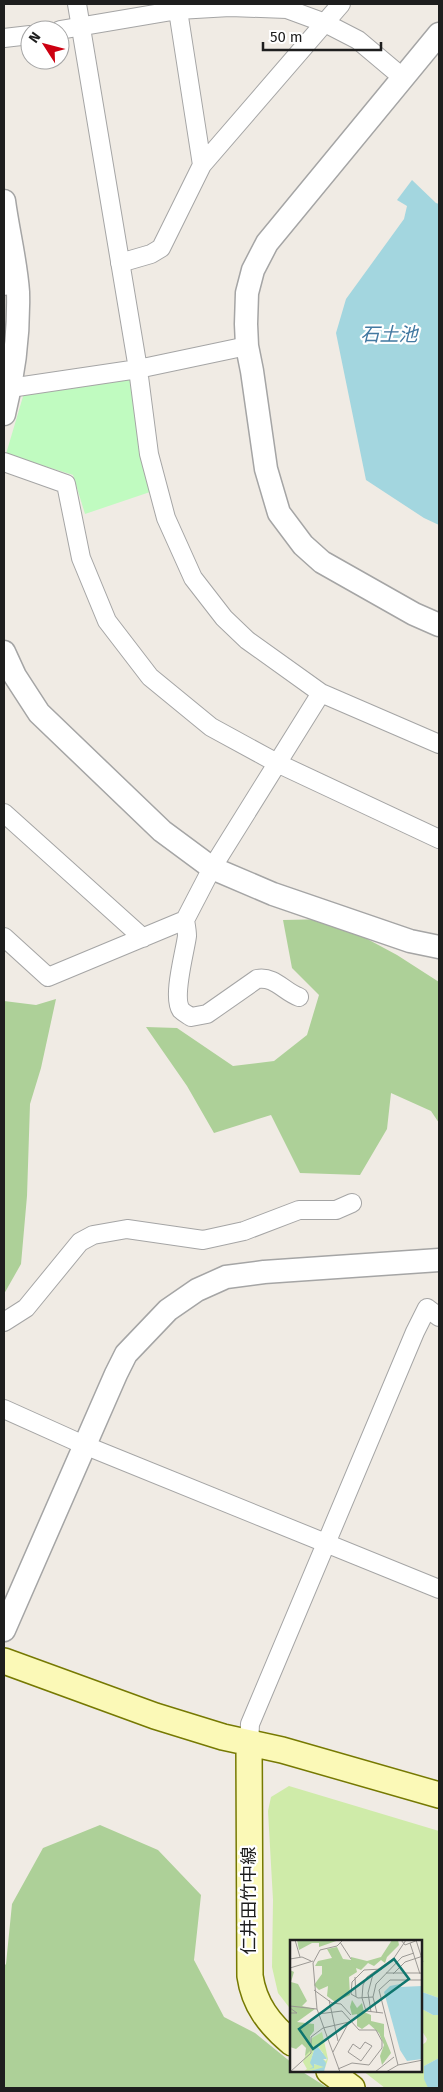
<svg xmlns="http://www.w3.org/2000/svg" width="443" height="2092" font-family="'Fira Sans','Noto Sans JP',sans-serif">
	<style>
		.grass { fill: #cfeba9 }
		.forest { fill: #add098 }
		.park { fill: #c0fbc0 }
		.water { fill: #a3d6df }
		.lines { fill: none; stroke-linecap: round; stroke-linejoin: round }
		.minor-casing { stroke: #a5a5a5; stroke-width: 20 }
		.tertiary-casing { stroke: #a5a5a5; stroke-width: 25 }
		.secondary-casing { stroke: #767902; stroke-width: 28 }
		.minor { stroke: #fff; stroke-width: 18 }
		.tertiary { stroke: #fff; stroke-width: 22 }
		.secondary { stroke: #fbf9b7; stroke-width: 25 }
		.labels { text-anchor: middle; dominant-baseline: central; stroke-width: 4.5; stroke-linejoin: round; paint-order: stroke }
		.street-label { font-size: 18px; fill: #1e1e1e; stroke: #fff }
		.water-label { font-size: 19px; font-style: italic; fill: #4279a1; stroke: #fff }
		.inset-road { fill: none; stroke: #9c9995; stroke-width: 1 }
		.view { fill: #0f766e; fill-opacity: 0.15; stroke: #0f766e; stroke-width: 2.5 }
		.inset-edge { fill: none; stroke: #1e1e1e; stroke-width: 2.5 }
	</style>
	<rect width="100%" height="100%" fill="#f0ebe4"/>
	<path class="grass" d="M289,1786L439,1831V1998L422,1992V1941H292V2011L278,1993L272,1967L273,1900L268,1811L271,1797Z
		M422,2009L433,2015H439V2058L424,2066L428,2088H385L363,2071H422V2045L426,2042L427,2039L422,2031Z"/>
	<path class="forest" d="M330,919L397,955L439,982V1123L431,1111L391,1093L387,1129L360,1175L300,1173L271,1115L214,1133L187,1086L146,1027L177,1028L233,1066L274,1061L307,1035L319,995L292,968L283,920Z
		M56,999L41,1068L30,1104L27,1196L21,1264L4,1294V1001L36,1005Z
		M100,1825L158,1850L201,1895L194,1960L224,2017L255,2033L292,2063V2071H301L328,2088H4V1966L6,1964L12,1904L43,1848Z"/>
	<path class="park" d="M132,376L150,492L85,514L73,475L6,454L24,393Z"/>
	<path class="water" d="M412,180L436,203L439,204V525L424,518L366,480L336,333L346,299L404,219L407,206L397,200Z
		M422,1992L439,1998V2015H433L422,2009Z
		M439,2058V2088H428L424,2079V2066Z"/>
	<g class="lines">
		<defs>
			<path id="minor" d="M77,4L138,369L149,454L166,518L193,578L224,618L247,640L321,693L439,744
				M177,4L202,165
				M60,30L178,10L230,7L287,9L325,23L358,40L402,77
				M4,38L30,35
				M120,263L151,254L161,248L202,165L341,4
				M4,286L15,277
				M10,388L138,369L247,346
				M4,462L66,484L81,558L107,621L150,677L211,727L277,763L439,839
				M4,813L143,938
				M185,920C186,926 187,931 187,936C185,952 172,997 181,1010C184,1013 188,1015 191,1017L207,1014L257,979C275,976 283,991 299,997
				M4,937L48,977L185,920L212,868L321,693
				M4,1322L26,1308L80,1242L93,1235L127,1229L203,1240L244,1231L299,1210H336L352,1203
				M4,1409L84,1445L439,1589
				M249,1744L250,1724L415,1332L427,1308L439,1317"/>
			<path id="tertiary" d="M439,34L267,243L253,270L247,293L246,324L247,346L252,371L266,469L279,513L303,545L322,562L414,614L439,625
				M4,201C8,231 16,262 18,292C19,333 14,374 4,414
				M4,652L15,676L39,713L162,831L212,868L273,894L410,941L439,947
				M4,1630L116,1374L126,1354L168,1310L197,1290L226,1277L264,1272L439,1260"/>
			<path id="secondary" d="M4,1661L155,1716L223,1737L282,1750L439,1795
				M249,1744L250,1976C254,2004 269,2024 292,2043
				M329,2071L352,2088"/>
		</defs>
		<use href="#minor" class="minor-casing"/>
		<use href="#tertiary" class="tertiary-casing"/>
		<use href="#secondary" class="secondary-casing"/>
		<use href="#minor" class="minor"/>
		<use href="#tertiary" class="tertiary"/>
		<use href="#secondary" class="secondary"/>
	</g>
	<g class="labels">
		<g class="street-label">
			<text transform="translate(249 1901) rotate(-90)">仁井田竹中線</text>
		</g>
		<g class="water-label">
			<text x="389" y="334">石土池</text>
		</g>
	</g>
	<g transform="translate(290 1940)">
		<rect width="132" height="132" fill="#f0ebe4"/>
		<path d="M32,92L38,119L35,128L13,132L17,129L13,122L22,98ZM26,104L33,113L25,112L24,117L37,118L36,121L33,119L34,126L23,124L21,120Z" fill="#cfeba9" fill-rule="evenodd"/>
		<path d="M7,0H49L29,7V3H22L9,10ZM102,0H108L109,5L97,17L95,23L91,20L84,26L78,23L71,30L66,28L67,32L59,37L60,55L45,62L37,56L38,46L29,50L24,45L32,34V26H25L28,21L42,18L37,9L47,7L53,19L61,20V17L77,21L91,17ZM0,30L4,32L1,42L8,44L17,61L12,66L25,69L7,82L24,84V91L20,96V111L15,116L16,108L12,104L6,109L0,107ZM62,60L67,68L72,63L74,72L81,75V81L94,84V96L101,113L92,125L90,116L94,105L89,93L79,84L72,89L67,86V74L62,75L60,67Z" fill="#add098"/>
		<path d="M110,44V47L132,46V119L117,121L110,110L94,52L100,46ZM26,104L37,119H33L36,123L34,132H17L34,127L24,124V128L19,129L23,127L20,123Z" fill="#a3d6df"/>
		<path class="inset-road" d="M5,0L10,17M111,0L115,5L128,0M126,0L133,22M50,2L61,19M120,3L130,34M0,19L12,17L21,21M0,28L23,21M96,33H133M103,34L115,22L133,16M65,37L66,57M24,50L42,63L51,64L61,75M83,57L68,58L61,54L62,42L74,30L92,29M39,60L48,101M0,66L27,69M0,68L7,73H0M81,72L78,53L83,34M87,73L83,57L86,44L112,17L124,13M93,73L76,71L72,58L73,45L77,37L104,18L116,0M28,74L52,71L69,90H86L92,101V108L79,125L62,123L48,129M33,88L59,82L43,112M75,102L82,106L71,121L58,112L63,104L70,109ZM108,125L89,50L100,40H133M0,132L21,113V97L33,88M50,132L27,69L23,23L30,10L47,6L53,0M85,132L104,117M96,132L108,125L133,120"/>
		<path class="view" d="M104,19L119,39L23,109L9,89Z"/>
		<rect width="132" height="132" class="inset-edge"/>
	</g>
	<rect width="443" height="2092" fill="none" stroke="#1e1e1e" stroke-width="10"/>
	<g transform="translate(45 45) rotate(306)"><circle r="24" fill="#ffffff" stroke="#a5a5a5"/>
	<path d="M0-4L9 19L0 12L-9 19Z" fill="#cd0011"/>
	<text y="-8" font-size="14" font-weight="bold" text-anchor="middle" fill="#1e1e1e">N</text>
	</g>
	<path d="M263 42v8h118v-8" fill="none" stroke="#1e1e1e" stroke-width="2.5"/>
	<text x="270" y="42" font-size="15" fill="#1e1e1e" stroke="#ffffff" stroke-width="4" paint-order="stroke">50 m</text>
</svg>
